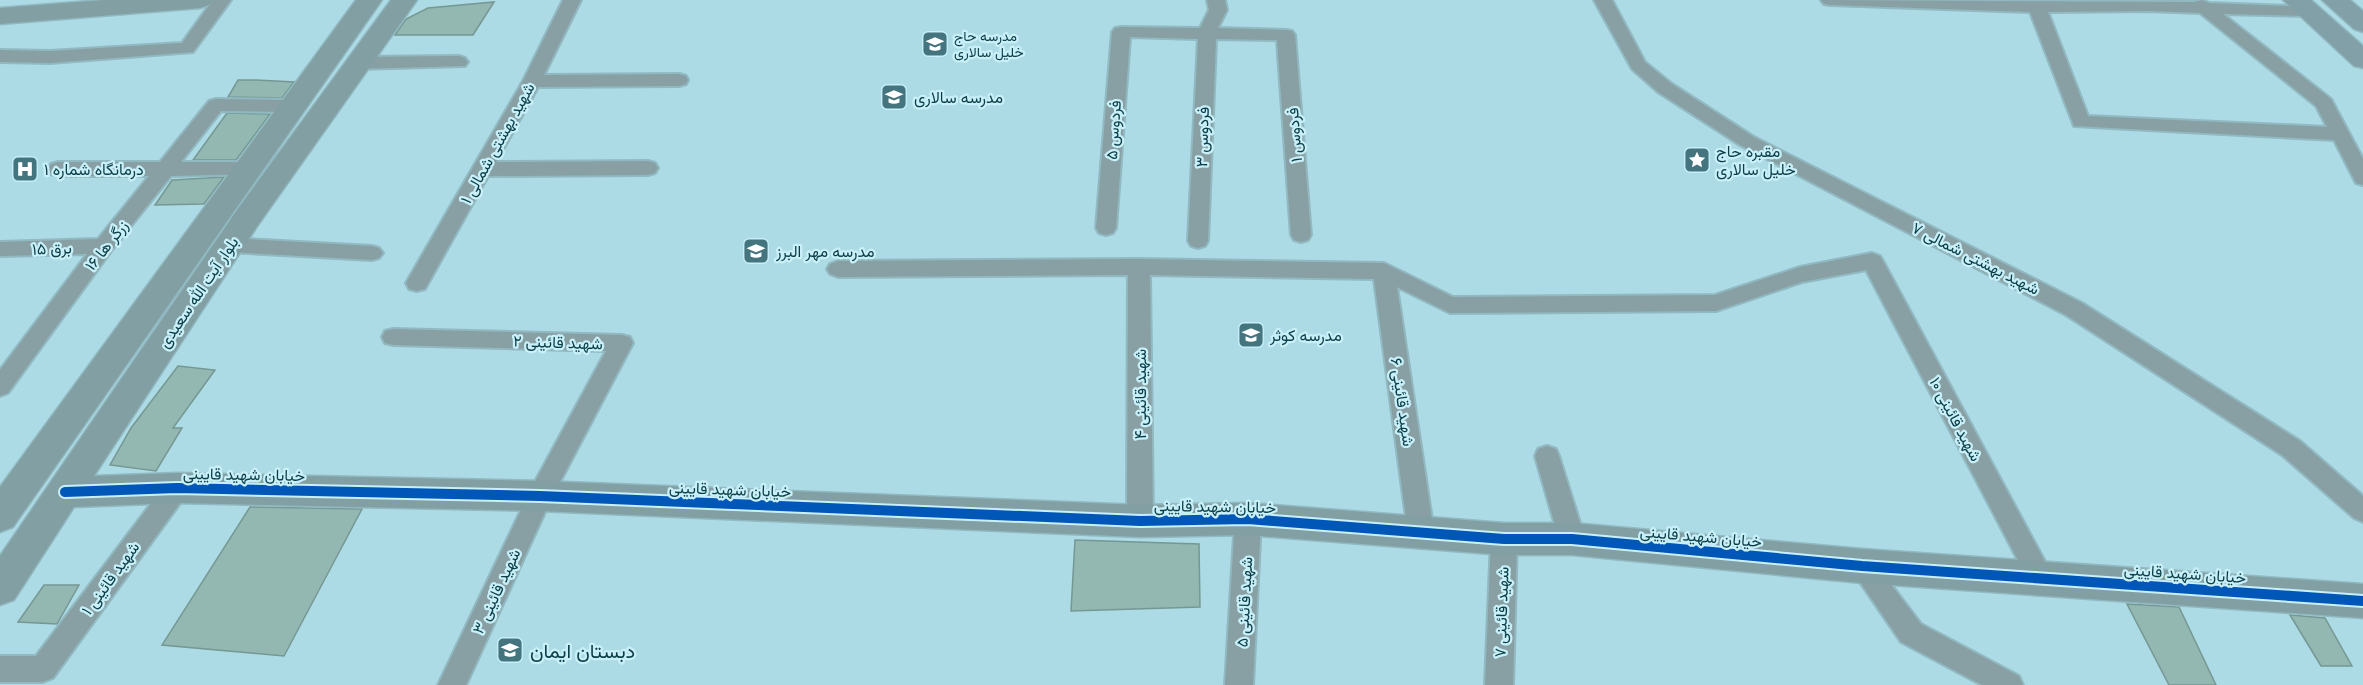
<svg xmlns="http://www.w3.org/2000/svg" width="2363" height="685" font-family="Mulish,Vazirmatn,sans-serif">
	<style>
		.building { fill: #93b7b1; stroke: #759894; stroke-width: 1.5 }
		.lines { fill: none; stroke-linecap: round; stroke-linejoin: round }
		.street-casing { stroke: #91b9c1; stroke-width: 4 }
		.secondary-casing { stroke: #91b9c1; stroke-width: 3 }
		.primary-casing { stroke: #91b9c1; stroke-width: 3 }
		.street { fill: #889fa4; fill-rule: evenodd }
		.secondary { fill: #829fa4; fill-rule: evenodd }
		.primary { fill: #82a0a8; fill-rule: evenodd }
		.cycleway-casing { stroke: #c9f0f9; stroke-width: 14 }
		.cycleway { stroke: #0057b8; stroke-width: 10 }
		.labels { text-anchor: middle; dominant-baseline: central; stroke-width: 4.5; stroke-linejoin: round; paint-order: stroke }
		.far-poi-label { font-size: 14px; fill: #0b3e47; stroke: #c9f0f9; text-anchor: start }
		.poi-label { font-size: 16px; fill: #0b3e47; stroke: #c9f0f9; text-anchor: start }
		.street-label { font-size: 16px; fill: #0b3e47; stroke: #c9f0f9 }
		.near-poi-label { font-size: 20px; fill: #0b3e47; stroke: #c9f0f9; text-anchor: start }
	</style>
	<rect width="100%" height="100%" fill="#addbe5"/>
	<path class="building" d="M494,2L473,35H395L406,19L428,8Z
		M238,80H256L294,82L282,98L228,97Z
		M227,113L270,114L236,160H193Z
		M224,177L204,204L155,205L172,180Z
		M178,366L215,370L173,428H182L156,471L110,465L131,428Z
		M250,507L362,509L284,656L162,645Z
		M1075,540L1199,544L1200,607L1071,611Z
		M44,585H79L57,624L18,622Z
		M2127,604L2179,607L2216,685H2169Z
		M2290,615L2325,618L2352,666H2321Z"/>
	<g class="lines">
		<defs>
			<path id="street" d="M213,0H231L193,52L50,63L0,62V50L50,51L182,43Z
				M563,0H581L544,75L679,74L686,76L688,80L686,84L679,86L538,87L496,162L648,161L655,163L658,168L655,173L648,175L488,176L425,289L417,291L409,289L406,283L523,81Z
				M1207,0H1225L1227,10L1218,28L1286,30L1292,31L1295,35L1311,235L1308,240L1301,242L1294,240L1291,235L1277,40L1216,39L1208,241L1205,246L1198,248L1191,246L1188,241L1198,39L1130,37L1116,228L1113,233L1106,235L1099,233L1096,228L1112,32L1115,28L1121,27L1200,28L1209,10Z
				M1594,0H1612L1645,62L1672,84L1754,137L2082,303L2300,441L2363,496V522L2354,518L2282,455L2066,315L1740,145L1658,92L1632,69Z
				M1821,0L2194,2L2202,0L2209,3L2314,7L2317,11L2314,15L2308,16L2223,14L2331,99L2363,159V185L2356,183L2334,140L2074,126L2030,12L1830,5L1824,4ZM2148,11L2200,13L2316,106L2327,127L2088,116L2048,12Z
				M459,56L465,58L468,62L465,66L356,69L350,67L347,63L350,59L356,57Z
				M216,99L292,100L299,102L301,106L299,110L292,112L221,111L181,162H249L256,164L259,169L256,174L171,176L111,251L8,393L0,396V370L87,254L0,256V242L98,239L149,176H58L51,174L48,169L51,164L58,162H160L209,101Z
				M229,238L372,246L379,248L383,253L379,258L372,260L229,252L222,250L218,245L222,240Z
				M1872,253L1880,256L1883,261L2049,569L2053,577L2049,585L2040,588L2031,585L1866,270L1802,282L1716,311L1450,313L1397,287L1434,533L1430,541L1421,544L1412,541L1408,533L1374,279L1150,275L1153,521L1149,529L1140,532L1131,529L1127,521L1128,275L838,277L830,274L827,269L830,264L838,261L1139,259L1384,263L1453,297L1715,295L1800,267Z
				M393,329L622,335L630,337L633,343L551,499L466,685H438L531,489L606,351L393,345L385,343L382,337L385,331Z
				M1547,446L1556,449L1559,456L1585,539L1581,547L1572,550L1563,547L1559,539L1535,456L1538,449Z
				M177,478L186,481L189,488L186,495L53,678L43,682H0V656H36L168,481Z
				M1248,508L1257,511L1261,519L1253,685H1225L1235,519L1239,511Z
				M1504,528L1513,531L1517,539L1513,685H1485L1491,539L1495,531Z
				M1862,555L1871,558L1921,624L2019,676L2023,685H1982L1901,642L1849,566L1853,558Z"/>
			<path id="secondary" d="M104,0H213L209,5L200,8L0,24V8Z
				M356,0H382L13,527L0,532V487Z
				M391,0H417L258,225L94,476L177,473L540,481L1140,505L1248,503L1504,523H1572L1862,549L2363,584V618L1862,583L1572,555H1504L1248,535L1140,537L540,511L177,503L74,507L14,600L0,605V556L237,210Z"/>
			<path id="primary" d="M2283,0H2311L2363,46V68L2354,66Z
				M2322,0H2350L2363,11V32L2354,29Z"/>
		</defs>
		<use href="#street" class="street-casing"/>
		<use href="#secondary" class="secondary-casing"/>
		<use href="#primary" class="primary-casing"/>
		<use href="#street" class="street"/>
		<use href="#secondary" class="secondary"/>
		<use href="#primary" class="primary"/>
		<defs>
			<path id="cycleway" d="M65,492L177,488L540,496L1140,521L1248,519L1504,539H1572L1862,566L2363,601"/>
		</defs>
		<use href="#cycleway" class="cycleway-casing"/>
		<use href="#cycleway" class="cycleway"/>
	</g>
	<defs>
		<symbol id="school-square" viewBox="-11 -11 22 22"><rect x="-9" y="-9" width="18" height="18" rx="4" fill="#44757e" stroke="#c9f0f9"/><path d="M0-5L7-2L0 1L-7-2ZM-4 1L0 2.5L4 1V4Q0 6-4 4Z" fill="#fff"/></symbol>
		<symbol id="sight-square" viewBox="-11 -11 22 22"><rect x="-9" y="-9" width="18" height="18" rx="4" fill="#44757e" stroke="#c9f0f9"/><path d="M0-6L1.8-2.2L6-1.7L2.9 1.2L3.7 5.4L0 3.3L-3.7 5.4L-2.9 1.2L-6-1.7L-1.8-2.2Z" fill="#fff"/></symbol>
		<symbol id="hospital-square" viewBox="-11 -11 22 22"><rect x="-9" y="-9" width="18" height="18" rx="4" fill="#44757e" stroke="#c9f0f9"/><path d="M-5-5h3v3.5h4V-5h3V5h-3V1.5h-4V5h-3Z" fill="#fff"/></symbol>
	</defs>
	<g fill-rule="evenodd">
		<use href="#school-square" x="920" y="29" width="30" height="30"/>
		<use href="#school-square" x="879" y="82" width="30" height="30"/>
		<use href="#sight-square" x="1682" y="145" width="30" height="30"/>
		<use href="#hospital-square" x="10" y="154" width="30" height="30"/>
		<use href="#school-square" x="741" y="236" width="30" height="30"/>
		<use href="#school-square" x="1236" y="320" width="30" height="30"/>
		<use href="#school-square" x="495" y="635" width="30" height="30"/>
	</g>
	<g class="labels">
		<g class="far-poi-label">
			<text x="954" y="36">مدرسه حاج<tspan x="954" dy="16">خلیل سالاری</tspan></text>
		</g>
		<g class="poi-label">
			<text x="914" y="97">مدرسه سالاری</text>
			<text x="1716" y="151">مقبره حاج<tspan x="1716" dy="18">خلیل سالاری</tspan></text>
			<text x="44" y="169">درمانگاه شماره ۱</text>
			<text x="776" y="251">مدرسه مهر البرز</text>
			<text x="1270" y="335">مدرسه کوثر</text>
		</g>
		<g class="street-label">
			<text transform="translate(1113 130) rotate(-86)">فردوس ۵</text>
			<text transform="translate(1294 135) rotate(-94)">فردوس ۱</text>
			<text transform="translate(1202 137) rotate(-88)">فردوس ۳</text>
			<text transform="translate(497 143) rotate(-61)">شهید بهشتی شمالی ۱</text>
			<text transform="translate(106 245) rotate(-52)">زرگر ها ۱۶</text>
			<text transform="translate(52 248) rotate(-2)">برق ۱۵</text>
			<text transform="translate(1976 258) rotate(27)">شهید بهشتی شمالی ۷</text>
			<text transform="translate(198 292) rotate(-56)">بلوار آیت الله سعیدی</text>
			<text transform="translate(558 342) rotate(2)">شهید قائینی ۲</text>
			<text transform="translate(1140 394) rotate(-90)">شهید قائینی ۴</text>
			<text transform="translate(1403 402) rotate(82)">شهید قائینی ۶</text>
			<text transform="translate(1956 419) rotate(62)">شهید قائینی ۱۰</text>
			<text transform="translate(244 474) rotate(1)">خیابان شهید قایینی</text>
			<text transform="translate(730 489) rotate(2)">خیابان شهید قایینی</text>
			<text transform="translate(1215 506) rotate(1)">خیابان شهید قایینی</text>
			<text transform="translate(1701 536) rotate(5)">خیابان شهید قایینی</text>
			<text transform="translate(2185 573) rotate(4)">خیابان شهید قایینی</text>
			<text transform="translate(110 578) rotate(-54)">شهید قائینی ۱</text>
			<text transform="translate(496 591) rotate(-65)">شهید قائینی ۳</text>
			<text transform="translate(1244 602) rotate(-87)">شهید قائینی ۵</text>
			<text transform="translate(1501 612) rotate(-88)">شهید قائینی ۷</text>
		</g>
		<g class="near-poi-label">
			<text x="530" y="650">دبستان ایمان</text>
		</g>
	</g>
</svg>
